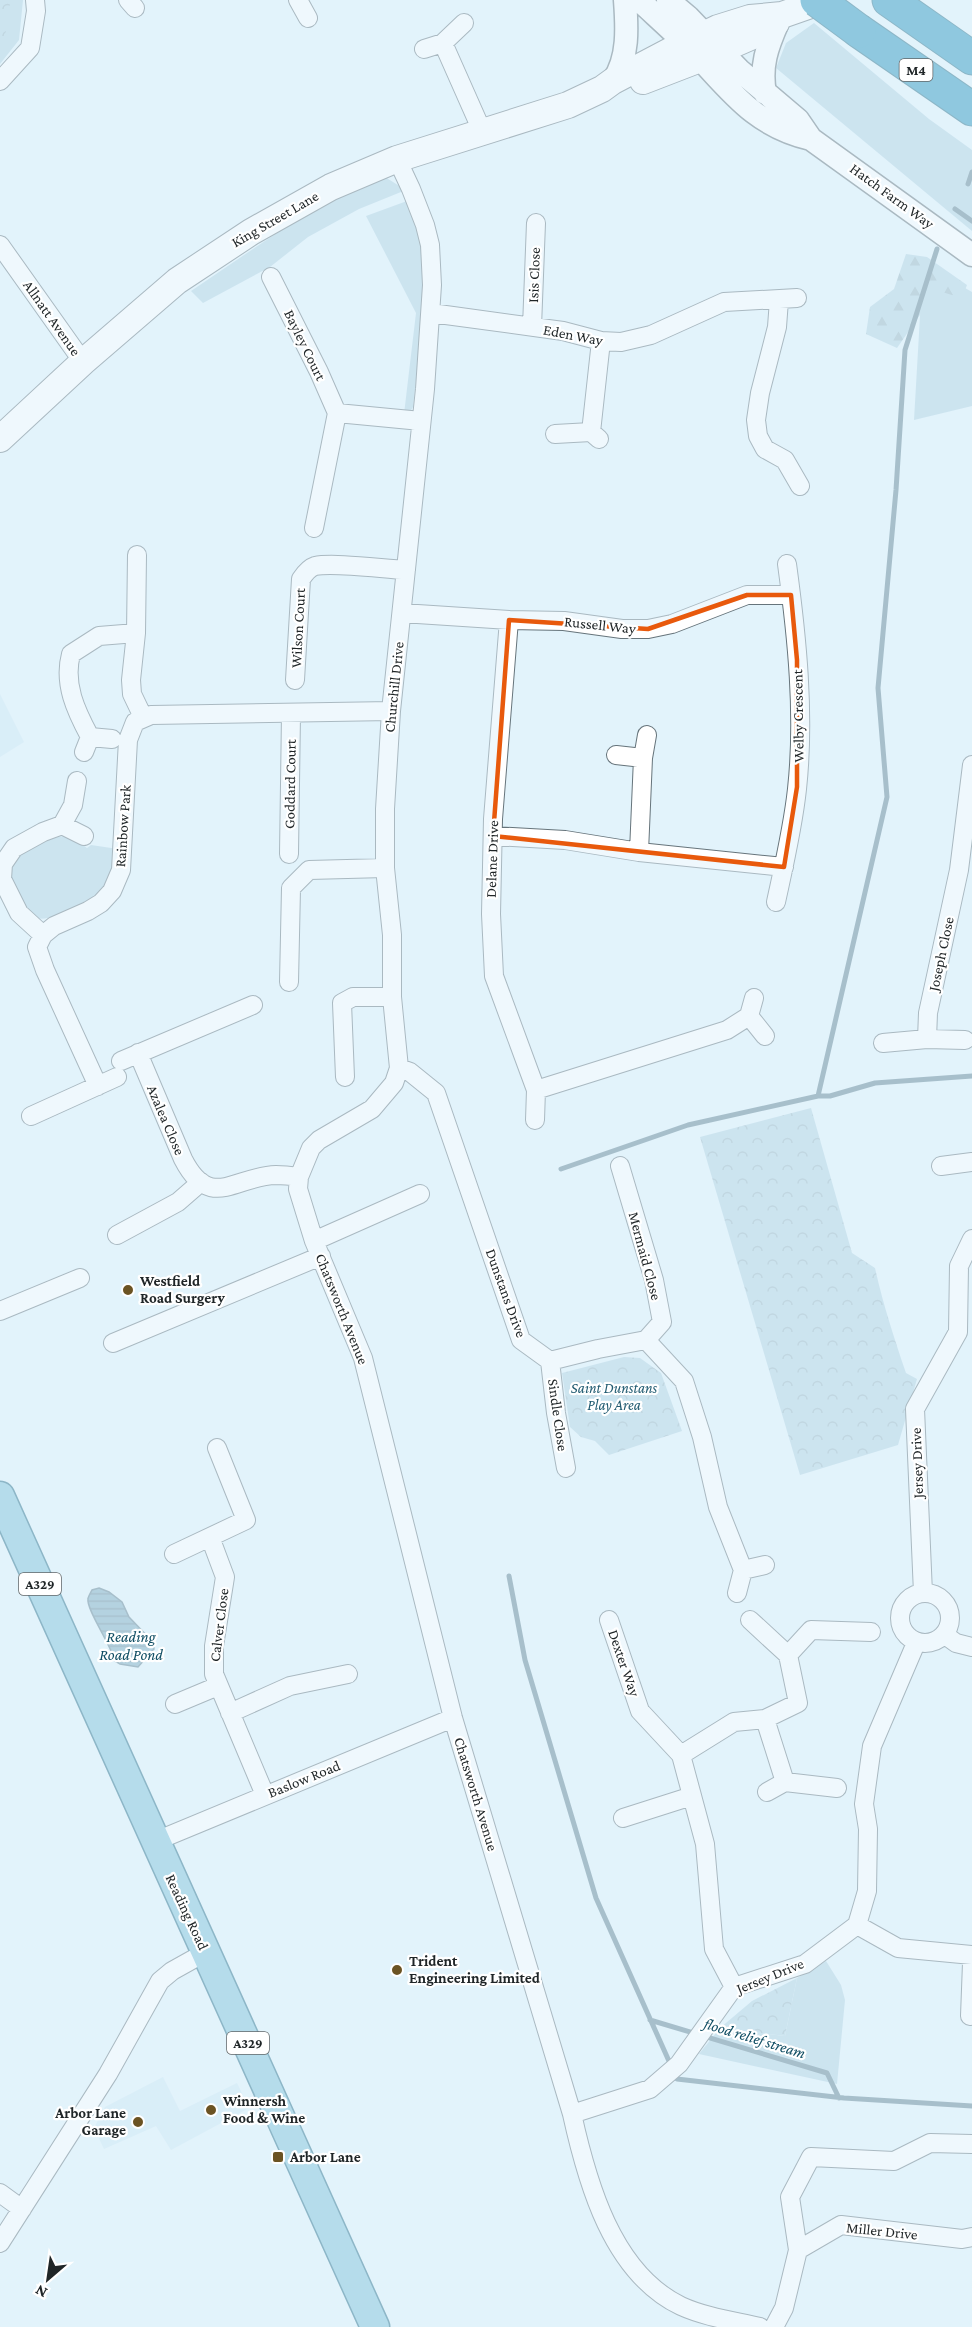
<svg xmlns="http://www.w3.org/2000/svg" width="972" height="2327" font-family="'Crimson Pro',serif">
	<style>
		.built { fill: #cfe8f3 }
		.grass { fill: #b2d3e1 }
		.forest { fill: url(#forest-firs) }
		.park { fill: url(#park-crowns) }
		.water { fill: url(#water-rules); stroke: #618291; stroke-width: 1.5 }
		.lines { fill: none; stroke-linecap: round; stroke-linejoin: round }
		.stream { stroke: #618291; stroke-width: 5 }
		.minor-casing { stroke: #66747b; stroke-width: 20 }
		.tertiary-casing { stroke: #66747b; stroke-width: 25 }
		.secondary-casing { stroke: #66747b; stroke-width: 28 }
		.primary-casing { stroke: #266e88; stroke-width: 31 }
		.motorway-casing { stroke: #266e88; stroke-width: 35 }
		.minor { stroke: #fff; stroke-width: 18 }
		.tertiary { stroke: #fff; stroke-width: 22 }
		.secondary { stroke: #fff; stroke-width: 26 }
		.primary { stroke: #7fc0d7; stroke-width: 28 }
		.motorway { stroke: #2a96bc; stroke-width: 33 }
		.motorway-bridge-casing { stroke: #266e88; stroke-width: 35; stroke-linecap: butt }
		.motorway-bridge { stroke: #2a96bc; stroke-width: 33 }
		.marked { fill: none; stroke: #e8590c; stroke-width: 4.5; stroke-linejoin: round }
		.poi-dot { fill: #6b5323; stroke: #fff; stroke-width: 2 }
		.labels { text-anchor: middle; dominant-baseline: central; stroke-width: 4.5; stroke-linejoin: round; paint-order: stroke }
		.shield { fill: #fff; stroke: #626668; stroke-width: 1.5 }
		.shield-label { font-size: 14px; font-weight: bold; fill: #1f2527 }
		.street-label { font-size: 15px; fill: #1f2527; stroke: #fff }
		.poi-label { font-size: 15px; font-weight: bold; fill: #1f2527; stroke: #fff; text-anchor: start }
		.park-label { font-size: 15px; font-style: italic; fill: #215b71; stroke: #fff }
		.water-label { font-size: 16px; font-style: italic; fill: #0e4c62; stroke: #fff }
	</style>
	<defs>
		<pattern id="forest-firs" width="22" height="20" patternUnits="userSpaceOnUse" patternTransform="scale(1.5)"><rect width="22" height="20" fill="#b2d3e1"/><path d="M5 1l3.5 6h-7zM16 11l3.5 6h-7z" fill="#99b5c1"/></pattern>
		<pattern id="park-crowns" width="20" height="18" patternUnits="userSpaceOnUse" patternTransform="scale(1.5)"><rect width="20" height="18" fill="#b2d3e1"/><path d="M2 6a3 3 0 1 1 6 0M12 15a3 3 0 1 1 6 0" fill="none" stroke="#99b5c1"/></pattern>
		<pattern id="water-rules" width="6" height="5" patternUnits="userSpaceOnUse" patternTransform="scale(1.5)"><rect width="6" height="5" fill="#7daabf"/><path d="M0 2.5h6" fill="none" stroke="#668a9b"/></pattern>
	</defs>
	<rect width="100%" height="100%" fill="#e2f3fb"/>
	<path class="built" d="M0,694L24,742L0,757Z
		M163,2077L180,2111L237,2083L249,2108L171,2150L156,2126L104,2149L94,2128L105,2107Z"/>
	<path class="grass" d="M0,0H23L19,40L0,64Z
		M814,23L929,119L972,150V231L776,68L786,43Z
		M385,177L401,187V192L359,209L308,237L270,267L203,303L191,291C251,251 317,201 385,177Z
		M407,201L422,243L424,257L423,316L413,407L410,412L404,414L416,313L366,216Z
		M923,264L972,292V406L914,420Z
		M65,836L73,838L87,848L91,845L118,849C116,864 112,879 101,891C90,904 42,929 27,914C23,910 21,902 19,897C7,872 7,858 35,846C45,841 54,837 65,836Z
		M826,1961L841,1985L845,2000L837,2084L699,2054L720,2028L785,2036L797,1978Z"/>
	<path class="forest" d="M906,254L927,257L967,285L962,298L942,292L929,302L897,348L866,334L870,307L894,289Z"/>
	<path class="park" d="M0,0H9L10,2C9,15 9,33 0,42Z
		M811,1108L852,1253L875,1268C883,1304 894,1338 906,1373L917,1379L898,1445L800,1475L700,1137Z
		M624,1357L640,1358L661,1373L682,1431L609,1455L595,1441L581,1437L570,1427L562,1373Z
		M797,1978L785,2036L720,2028L752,2001Z"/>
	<path class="water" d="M99,1588L109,1592L122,1602L129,1617L153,1642L154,1649L138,1667L120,1664L115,1661C111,1645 86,1609 88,1599C88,1597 91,1592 92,1590Z"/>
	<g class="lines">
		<path class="stream" d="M968,184L972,172
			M955,209L972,221
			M818,1096L887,797L878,688L896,490L905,350L937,249
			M561,1169L688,1125L818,1096H830L875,1083L972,1076
			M509,1576L525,1660L596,1898L677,2079L844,2098L972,2106
			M650,2020L827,2073L839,2098"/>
		<defs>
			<path id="minor" d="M128,0L135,8
				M298,0L308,18
				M443,43L482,131
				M424,49L443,43L464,23
				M0,81L30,48L36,11L35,0
				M397,159L411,189L425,225L430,245L432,285L425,389L391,711L385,809V868L392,935V997L399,1068L394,1083L372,1109L319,1140L311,1148L299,1177L298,1189L314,1241L363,1358L453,1718L572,2114C587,2182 612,2273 681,2306C705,2317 734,2321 760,2327
				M0,245L83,362
				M271,277L319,372L337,413L314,528
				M779,300L777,327L760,393L756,420L758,436L765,449L785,460L800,486
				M431,313L563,331L601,341L621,342L651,335L724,302L797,298
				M532,327L536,223
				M337,413L421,421
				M591,432L601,341
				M555,434L591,432L599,439
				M137,555L136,633L131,680L132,694L143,717
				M402,613L509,620L564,621L622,629H648L672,624L747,595H791
				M509,620L493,819L491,914L494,976L536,1090L535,1120
				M295,680L301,579C305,573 309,568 315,566C334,562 384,569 406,570
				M90,737L112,739
				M84,752L90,737C76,711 63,684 71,654L99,636L136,633
				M616,755L643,758
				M62,825L84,836
				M493,836L565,840L639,852L784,867
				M639,852L643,758L647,735
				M289,854L291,714
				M776,902C784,865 793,827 797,789C805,715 797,637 787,564
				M43,935L19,913L2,879L3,864L14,848L43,832L62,825L73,805L77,781
				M289,982L291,888L309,870L385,868
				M749,1016L754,998
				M927,1039L928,1013L959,870L972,765
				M883,1043L927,1039L965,1040
				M138,1053L183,1159C210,1212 235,1176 276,1175C283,1175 292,1176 299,1177
				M121,1061L253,1005
				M399,1068L410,1072L436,1093L521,1340L550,1361L598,1349L646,1340L684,1381L702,1437L718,1507L743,1570L765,1565
				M345,1077L342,1003L353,997H392
				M98,1086L45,970L37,947L43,935L54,926L88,911L101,903L112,891L121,870L128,740L135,722L151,715L391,711
				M536,1090L727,1030L749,1016L765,1036
				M31,1116L117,1077
				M620,1166L654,1280L662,1322L646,1340
				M941,1166L972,1162
				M117,1235L178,1202L201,1182
				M314,1241L420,1194
				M0,1311L80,1278
				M113,1343L321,1256
				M550,1361L556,1413L566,1468
				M210,1537L225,1577L214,1646V1674L265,1795
				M174,1554L246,1520L217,1448
				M900 1618a25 25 0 1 1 50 0a25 25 0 1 1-50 0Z
				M737,1593L743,1570
				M923,1593L915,1409L958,1332L959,1266L972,1239
				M609,1620L640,1711L681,1755L705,1844L714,1949L734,1987
				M945,1635L956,1643L972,1647
				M788,1655L811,1630L871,1632
				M175,1704L218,1686
				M230,1713L290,1686L348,1674
				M765,1719L785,1782L837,1788
				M681,1755L734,1722L765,1719L798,1703L788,1655L750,1620
				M767,1792L785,1782
				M623,1818L692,1796
				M156,1841L453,1718
				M857,1925L898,1948L972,1955
				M970,2016L972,1963
				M572,2114L650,2089L679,2064L734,1987L805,1964L857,1925L867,1891L868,1829L864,1804L872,1746L916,1643
				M0,2193L22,2209
				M0,2243L108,2074L160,1981L172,1971L206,1952
				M798,2250L841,2225L962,2239L972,2237
				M774,2327L784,2308L798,2250L790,2197L811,2157L894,2161L930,2143L972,2144"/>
			<path id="tertiary" d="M639,0C655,15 671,29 686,44C727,85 750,125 811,139
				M668,0L688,17L739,70L798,120L811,139L972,255
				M613,81C629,58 627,27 625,0
				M765,93C760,66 767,47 778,22"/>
			<path id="secondary" d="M643,81L700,59L771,28L776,23
				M0,439L83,362L177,281L251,232L331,187L397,159L568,105L602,89L613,81L670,51L718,28L750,18L782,15L825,0"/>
			<path id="primary" d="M0,1496L375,2327"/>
			<path id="motorway" d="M889,0L972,58
				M859,31L972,109"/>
		</defs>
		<use href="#minor" class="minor-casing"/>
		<use href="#tertiary" class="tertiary-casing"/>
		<use href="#secondary" class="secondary-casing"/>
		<use href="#primary" class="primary-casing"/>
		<use href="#motorway" class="motorway-casing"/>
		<use href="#minor" class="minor"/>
		<use href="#tertiary" class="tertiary"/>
		<use href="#secondary" class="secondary"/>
		<use href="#primary" class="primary"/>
		<use href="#motorway" class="motorway"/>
		<defs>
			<path id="motorway-bridge" d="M817,0L859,31"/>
		</defs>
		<use href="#motorway-bridge" class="motorway-bridge-casing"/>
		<use href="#motorway-bridge" class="motorway-bridge"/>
	</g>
	<path d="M0 0H972V2327H0ZM747,595H791L797,660V787L784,867L493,836L509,620L648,629Z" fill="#e2f3fb" fill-opacity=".55" fill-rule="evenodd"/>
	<path class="marked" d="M747,595H791L797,660V787L784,867L493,836L509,620L648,629Z"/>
	<g class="poi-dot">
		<circle cx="128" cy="1290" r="6"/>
		<circle cx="397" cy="1970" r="6"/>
		<circle cx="211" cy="2110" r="6"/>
		<circle cx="138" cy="2122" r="6"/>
		<rect x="272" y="2151" width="12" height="12" rx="3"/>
	</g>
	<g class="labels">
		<g class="shield">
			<rect x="899.5" y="59" width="33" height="22" rx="4.5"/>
			<rect x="19" y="1573" width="42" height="22" rx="4.5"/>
			<rect x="227" y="2032" width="42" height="22" rx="4.5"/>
		</g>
		<g class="shield-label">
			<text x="916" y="70">M4</text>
			<text x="40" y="1584">A329</text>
			<text x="248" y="2043">A329</text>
		</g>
		<g class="street-label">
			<text transform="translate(892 196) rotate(36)">Hatch Farm Way</text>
			<text transform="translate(275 219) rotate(-30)">King Street Lane</text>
			<text transform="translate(534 275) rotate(-88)">Isis Close</text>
			<text transform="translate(52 318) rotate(55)">Allnatt Avenue</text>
			<text transform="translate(573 335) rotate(11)">Eden Way</text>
			<text transform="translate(305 345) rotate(64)">Bayley Court</text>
			<text transform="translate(600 625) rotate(6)">Russell Way</text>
			<text transform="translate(298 628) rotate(-87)">Wilson Court</text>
			<text transform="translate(394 687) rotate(-84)">Churchill Drive</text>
			<text transform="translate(798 716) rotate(-91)">Welby Crescent</text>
			<text transform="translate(290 784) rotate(-89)">Goddard Court</text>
			<text transform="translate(123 826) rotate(-86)">Rainbow Park</text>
			<text transform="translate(492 859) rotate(-88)">Delane Drive</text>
			<text transform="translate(941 954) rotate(-78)">Joseph Close</text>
			<text transform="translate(166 1120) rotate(67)">Azalea Close</text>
			<text transform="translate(645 1256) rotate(75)">Mermaid Close</text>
			<text transform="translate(506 1293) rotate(70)">Dunstans Drive</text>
			<text transform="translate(342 1309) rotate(68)">Chatsworth Avenue</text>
			<text transform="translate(558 1415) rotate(82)">Sindle Close</text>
			<text transform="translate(917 1463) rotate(-92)">Jersey Drive</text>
			<text transform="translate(219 1625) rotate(-83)">Calver Close</text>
			<text transform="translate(624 1663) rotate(71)">Dexter Way</text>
			<text transform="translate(304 1779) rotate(-22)">Baslow Road</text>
			<text transform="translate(476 1794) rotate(73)">Chatsworth Avenue</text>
			<text transform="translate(187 1912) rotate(65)">Reading Road</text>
			<text transform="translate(770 1976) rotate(-22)">Jersey Drive</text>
			<text transform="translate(882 2231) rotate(6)">Miller Drive</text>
		</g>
		<g class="poi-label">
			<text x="140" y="1281">Westfield<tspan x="140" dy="17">Road Surgery</tspan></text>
			<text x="409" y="1961">Trident<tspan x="409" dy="17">Engineering Limited</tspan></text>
			<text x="223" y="2101">Winnersh<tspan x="223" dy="17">Food &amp; Wine</tspan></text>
			<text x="126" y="2113" text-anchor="end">Arbor Lane<tspan x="126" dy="17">Garage</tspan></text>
			<text x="290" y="2157">Arbor Lane</text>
		</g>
		<g class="park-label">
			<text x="614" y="1388">Saint Dunstans<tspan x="614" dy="17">Play Area</tspan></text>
		</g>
		<g class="water-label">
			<text x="131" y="1636">Reading<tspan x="131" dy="18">Road Pond</tspan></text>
			<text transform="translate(755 2038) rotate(17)">flood relief stream</text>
		</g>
	</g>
	<g transform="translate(48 2279) rotate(209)" stroke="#ffffff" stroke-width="4.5" paint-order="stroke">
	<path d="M0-4.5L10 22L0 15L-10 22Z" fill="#1f2527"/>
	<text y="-9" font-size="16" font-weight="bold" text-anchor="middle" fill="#1f2527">N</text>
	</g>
</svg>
